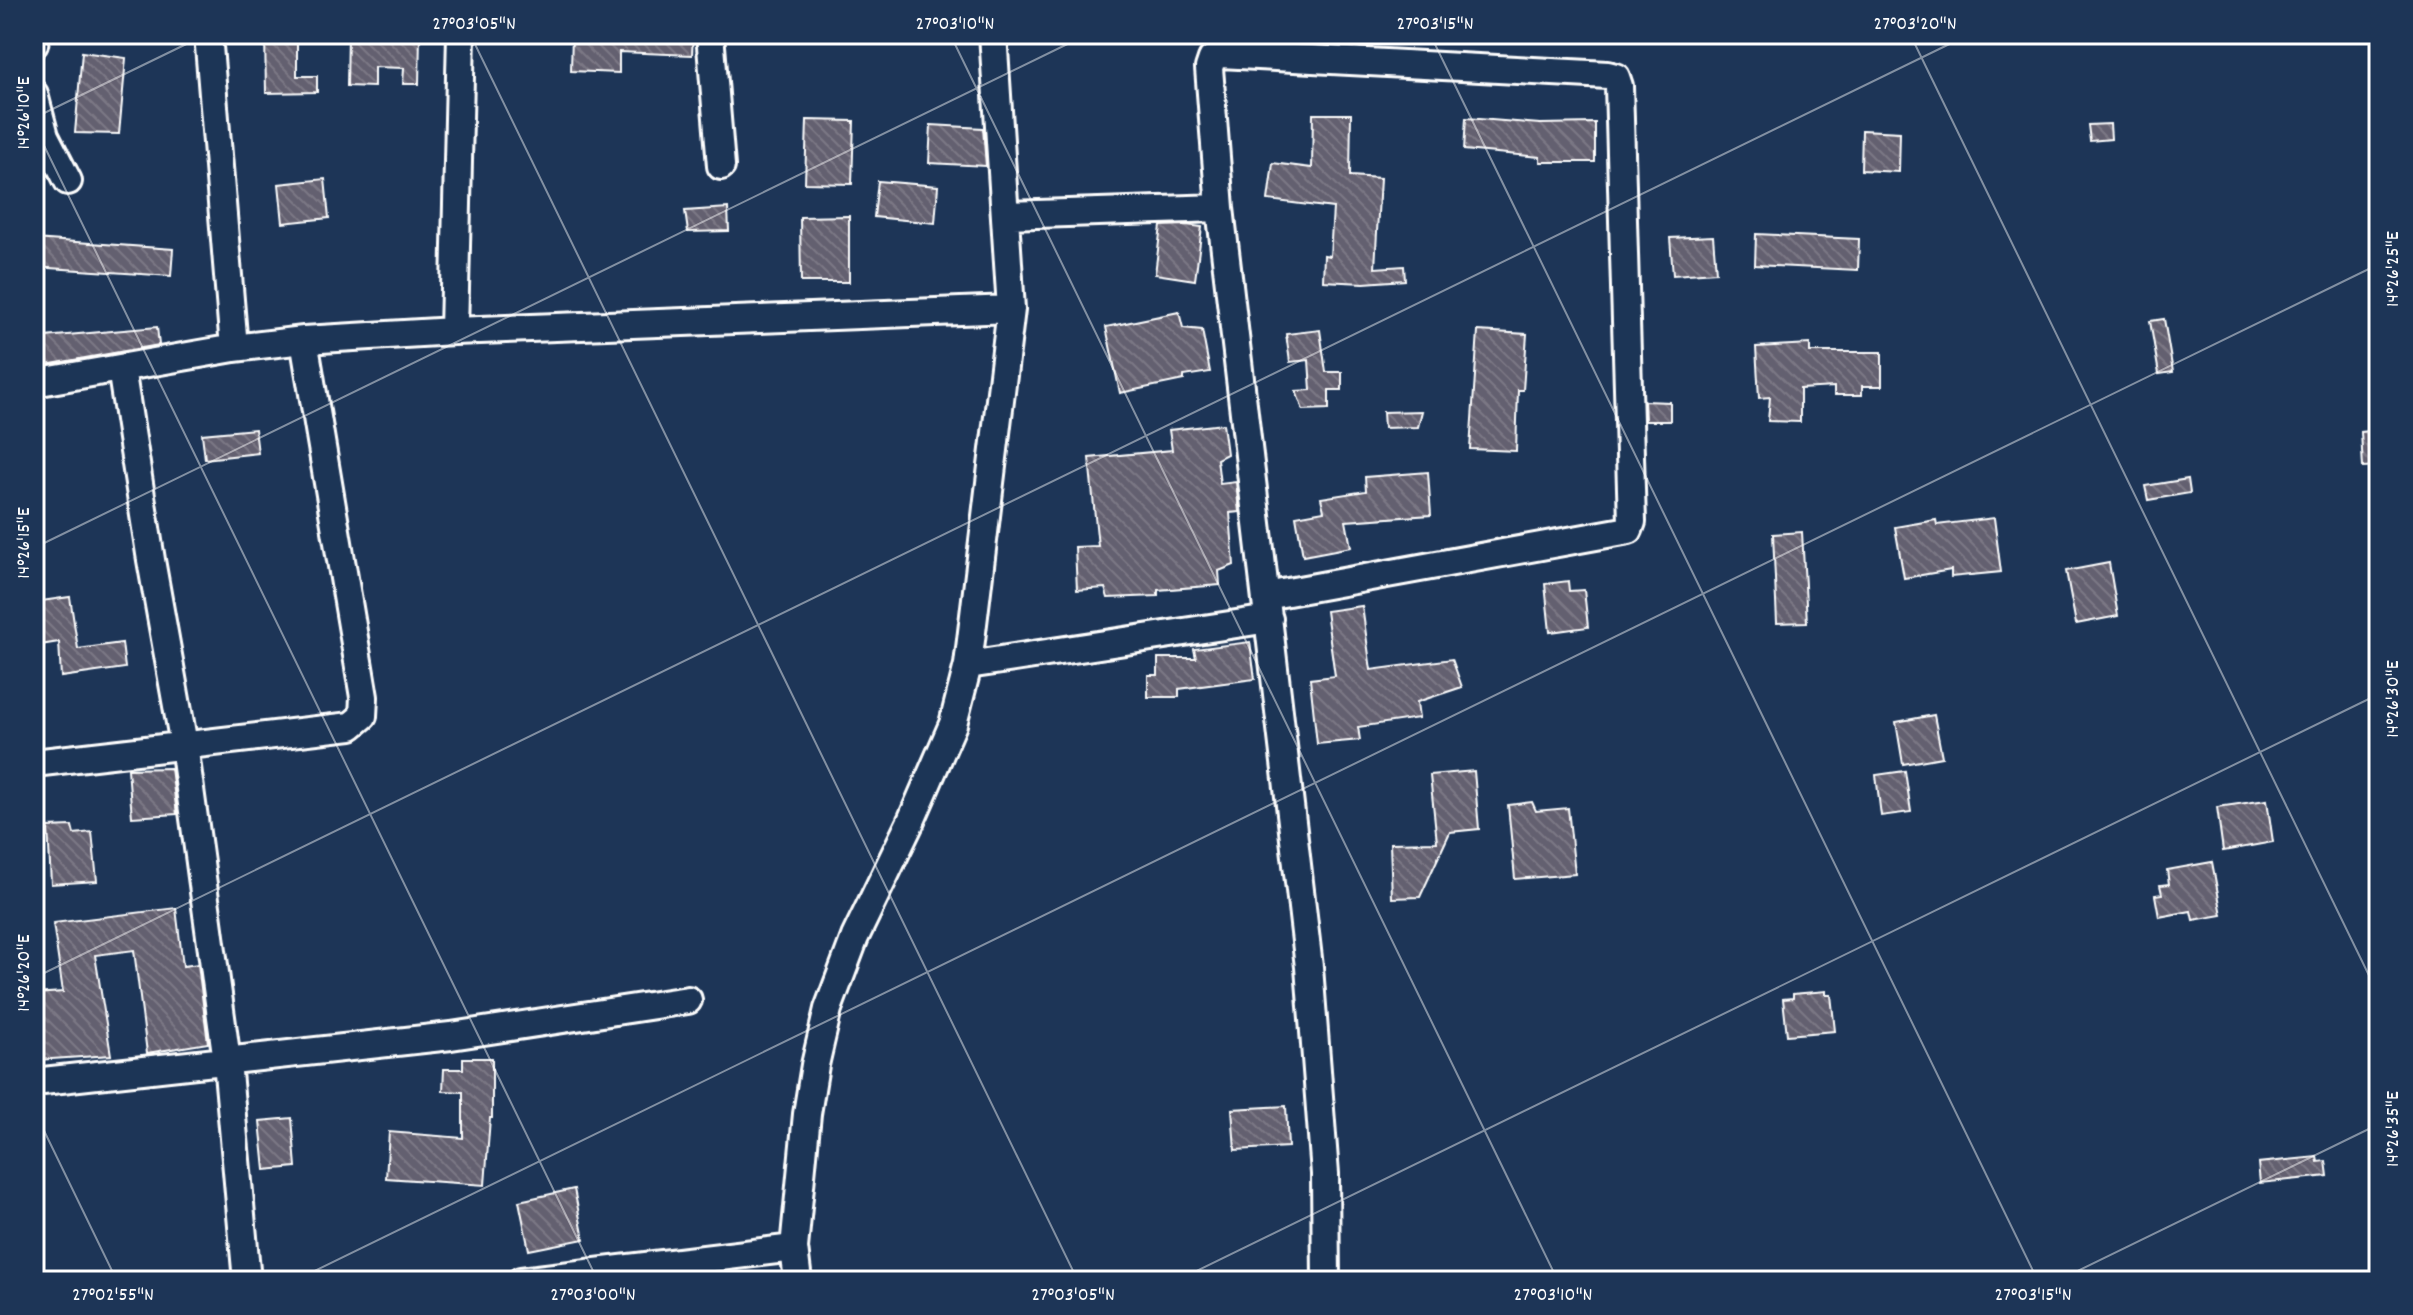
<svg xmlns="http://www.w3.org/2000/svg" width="2413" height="1315" font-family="Dekko,sans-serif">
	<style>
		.building { fill: url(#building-back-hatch); stroke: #fff; stroke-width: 2 }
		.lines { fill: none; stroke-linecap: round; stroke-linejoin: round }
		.minor-casing { stroke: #fff; stroke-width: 32 }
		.minor { stroke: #1d3557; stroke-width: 26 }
		.ticks { fill: none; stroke: #fff; stroke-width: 2; stroke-opacity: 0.45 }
		.neatline { fill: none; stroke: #fff; stroke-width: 3 }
		.ticks-label { font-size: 20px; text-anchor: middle; fill: #fff }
	</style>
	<defs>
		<pattern id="building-back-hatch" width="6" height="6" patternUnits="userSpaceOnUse" patternTransform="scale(2)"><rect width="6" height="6" fill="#646070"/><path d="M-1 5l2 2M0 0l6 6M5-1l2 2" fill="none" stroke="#7b7885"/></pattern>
	</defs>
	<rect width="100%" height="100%" fill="#1d3557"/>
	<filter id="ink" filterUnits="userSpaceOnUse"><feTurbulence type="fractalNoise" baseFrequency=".0125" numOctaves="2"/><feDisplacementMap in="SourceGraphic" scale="16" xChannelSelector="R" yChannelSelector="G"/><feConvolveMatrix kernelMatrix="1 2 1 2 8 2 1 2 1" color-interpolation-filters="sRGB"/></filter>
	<g filter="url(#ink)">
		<path class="building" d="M265,34H297V76H317V92L266,93Z
			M348,34H420L419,84H403L404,68L374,67V87L347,86Z
			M572,34H693L692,55L619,52V73L571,71Z
			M82,52L126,58L119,134L75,133Z
			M1313,114H1351L1350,176L1380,178L1375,268L1404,266L1405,280L1364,283L1323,281L1324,255L1330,256L1333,208L1268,200L1273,163L1312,168Z
			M1466,118L1540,124L1595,123V162H1540V157L1464,150Z
			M807,120L854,121L852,184L805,183Z
			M2110,124L2111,139L2090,141L2088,125Z
			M931,125L983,128L986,166L929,163Z
			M1862,130L1900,132L1899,172L1861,170Z
			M325,179L329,218L283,223L279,184Z
			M878,181L938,186L935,223L874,217Z
			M728,208L729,231L688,232L685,211Z
			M849,216V282H801L800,217Z
			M1186,225L1202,227L1195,280L1155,274L1161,226Z
			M1756,234L1859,239L1858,270L1755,265Z
			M1713,236L1716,272L1673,275L1670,238Z
			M34,239L173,249L171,276L34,267Z
			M1179,312L1183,328L1202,330L1210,372L1184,376V380L1120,393L1106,327Z
			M2164,319L2173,372L2159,374L2150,321Z
			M157,327L159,345L34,367V338Z
			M1320,330L1326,372H1342V390H1329V409L1303,410L1296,391L1311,390L1309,360L1290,362L1286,334Z
			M1478,331L1527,334L1523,390H1518L1516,451L1470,449Z
			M1810,344V352H1882V386H1862V395H1834V387L1800,389V422L1768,421L1770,397L1759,398L1756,347Z
			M1644,401L1670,402V421H1645Z
			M1422,411L1418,427L1384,428L1383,412Z
			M1223,424L1227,454L1217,459L1220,484L1236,482L1239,512L1230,513L1234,565L1219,571L1220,585L1158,590V596L1108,598L1105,588L1077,590L1075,547L1098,546L1089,458L1172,450L1169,430Z
			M255,429L258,453L205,459L202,434Z
			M2379,430V467L2363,468L2361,432Z
			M1428,472L1431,515L1346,521L1351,547L1303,556L1296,516L1324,511L1321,498L1366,491L1365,477Z
			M2188,479L2190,493L2148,500L2145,486Z
			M1994,518L2001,572L1951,577V570L1904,578L1895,527L1936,520L1937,525Z
			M1802,532L1807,622L1777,623L1773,534Z
			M2109,563L2118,616L2076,624L2066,571Z
			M1568,581L1569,591L1584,590L1588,627L1550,632L1545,584Z
			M70,597L78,649L122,643L125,668L61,677L59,642L34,646V602Z
			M1362,606L1371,670L1452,659L1462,687L1417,702L1419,718L1358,727L1360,740L1317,744L1310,679L1335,676L1326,611Z
			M1250,642L1255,679L1179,689V697H1148V675H1158V658H1196L1194,649Z
			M1934,715L1942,757L1903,764L1896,722Z
			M171,768L177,814L132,817L128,769Z
			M1474,771L1479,829L1450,832L1420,897L1392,898L1390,843L1437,842L1430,775Z
			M1905,771L1911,812L1881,816L1876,775Z
			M2267,800L2273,842L2223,851L2217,807Z
			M1532,802L1536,811L1568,808L1575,874L1515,879L1508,805Z
			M72,826L74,834L92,832L97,881L51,884L48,827Z
			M2212,862L2222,915L2193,920L2191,911L2159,917L2155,895L2162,894L2160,885L2169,884L2167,870Z
			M176,908L183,966L198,964L208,1043L147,1053L134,950L95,955L111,1055L37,1060L34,994L63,992L53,923Z
			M1826,991V995H1831L1835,1031L1787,1035L1783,999L1793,998V994Z
			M463,1058H492V1118H490L485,1185L386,1178L389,1132L463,1138V1092L443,1091L444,1069H463Z
			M1286,1106L1288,1147L1235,1150L1232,1109Z
			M292,1118L296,1167L265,1170L260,1121Z
			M2317,1157L2318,1162L2326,1161L2328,1176L2260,1183L2258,1163Z
			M574,1189L584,1239L529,1250L519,1201Z"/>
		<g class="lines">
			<defs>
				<path id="minor" d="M208,34L234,348
					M710,34L721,166
					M34,44L36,34
					M34,94L45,136L68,181
					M1220,208L1209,68L1212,59L1220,54L1608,75L1616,77L1619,86L1632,522L1629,530L1266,596
					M1006,215L1220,208L1309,967L1325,1174L1326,1281
					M454,331L461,34
					M121,368L151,560L184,745L227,1061L247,1281
					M34,383L234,348L304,340L454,331L1011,309
					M968,665L1269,619
					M34,763L351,726L363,716L364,697L304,340
					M34,1082L451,1036L688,1000
					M521,1281L794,1248
					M798,1281L794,1248L807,1114L815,1065L828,1009L855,937L911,821L953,724L968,665L1011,309L993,34"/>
			</defs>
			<use href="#minor" class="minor-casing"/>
			<use href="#minor" class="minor"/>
		</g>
	</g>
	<path class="ticks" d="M470,34L1078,1281M950,34L1558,1281M1430,34L2038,1281M1910,34L2379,996M34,118L207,34M34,125L598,1281M34,548L1088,34M34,978L1970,34M34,1110L117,1281M294,1281L2379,264M1176,1281L2379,694M2057,1281L2379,1124"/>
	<rect width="2413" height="1315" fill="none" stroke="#1d3557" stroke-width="88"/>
	<rect x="44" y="44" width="2325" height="1227" class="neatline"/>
	<g class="ticks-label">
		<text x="474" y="29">27°03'05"N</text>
		<text x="955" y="29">27°03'10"N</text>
		<text x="1435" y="29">27°03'15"N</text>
		<text x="1915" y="29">27°03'20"N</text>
		<text transform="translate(22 113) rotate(-90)" y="7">14°26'10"E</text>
		<text transform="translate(2391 269) rotate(-90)" y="7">14°26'25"E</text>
		<text transform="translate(22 543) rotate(-90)" y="7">14°26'15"E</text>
		<text transform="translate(2391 699) rotate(-90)" y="7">14°26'30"E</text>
		<text transform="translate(22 973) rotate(-90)" y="7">14°26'20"E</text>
		<text transform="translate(2391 1129) rotate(-90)" y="7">14°26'35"E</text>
		<text x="113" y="1300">27°02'55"N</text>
		<text x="593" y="1300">27°03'00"N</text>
		<text x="1073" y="1300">27°03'05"N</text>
		<text x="1553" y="1300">27°03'10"N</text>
		<text x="2033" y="1300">27°03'15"N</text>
	</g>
</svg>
